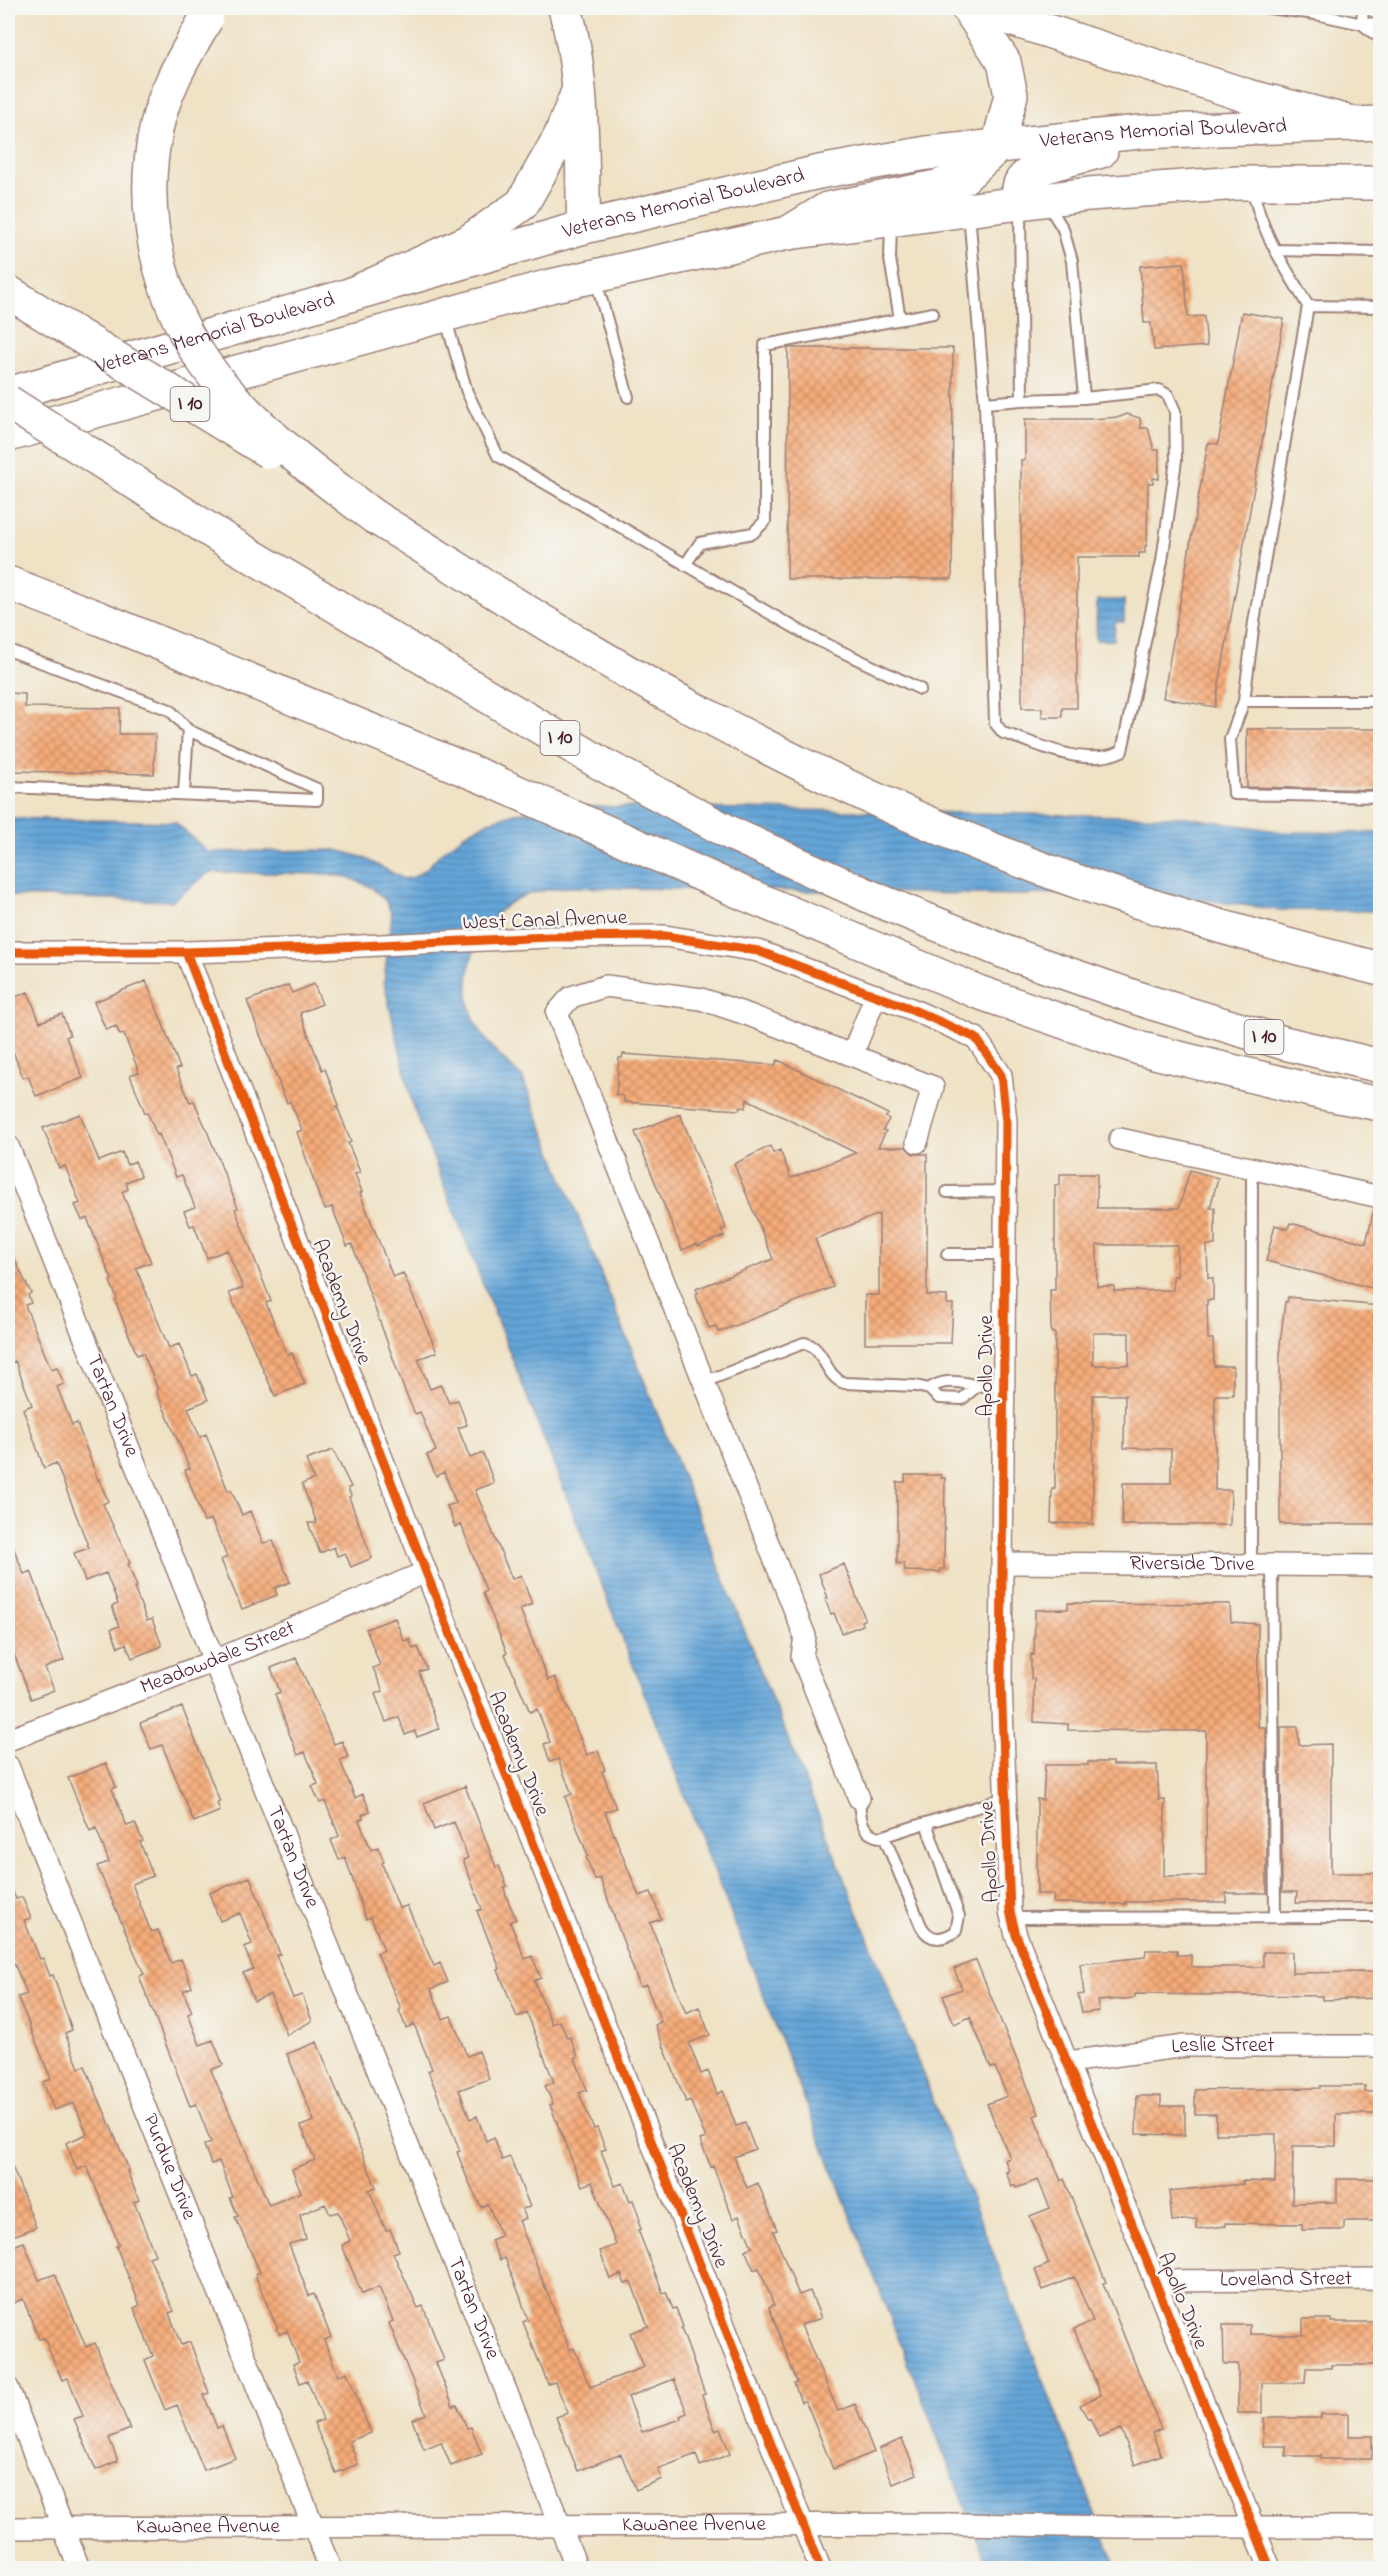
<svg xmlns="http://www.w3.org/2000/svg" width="1388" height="2576" font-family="'Indie Flower',sans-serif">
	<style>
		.water { fill: url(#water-rules); stroke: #576282; stroke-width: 1.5 }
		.building { fill: url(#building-cross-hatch); fill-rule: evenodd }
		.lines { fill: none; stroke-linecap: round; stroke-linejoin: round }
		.service-casing { stroke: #9c8078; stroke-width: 14 }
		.minor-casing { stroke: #9c8078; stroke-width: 24 }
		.primary-casing { stroke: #9c8078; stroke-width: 36 }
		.motorway-casing { stroke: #9c8078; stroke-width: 36 }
		.service { stroke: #fff; stroke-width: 10 }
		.minor { stroke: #fff; stroke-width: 21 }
		.primary { stroke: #fff; stroke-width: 33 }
		.motorway { stroke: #fff; stroke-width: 33 }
		.motorway-bridge-casing { stroke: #9c8078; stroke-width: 36; stroke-linecap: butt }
		.motorway-bridge { stroke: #fff; stroke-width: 33 }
		.cycleway-casing { stroke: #f6f6f2; stroke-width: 13 }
		.cycleway { stroke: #e8590c; stroke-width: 9 }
		.labels { text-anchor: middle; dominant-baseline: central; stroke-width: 5; stroke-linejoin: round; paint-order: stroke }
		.shield { fill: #f6f6f2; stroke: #7e6067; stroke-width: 1.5 }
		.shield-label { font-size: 20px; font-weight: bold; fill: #4a1f2b }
		.street-label { font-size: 21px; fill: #4a1f2b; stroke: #f6f6f2 }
	</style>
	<defs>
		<pattern id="water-rules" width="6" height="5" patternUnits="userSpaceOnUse" patternTransform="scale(1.5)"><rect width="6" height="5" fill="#64a5d8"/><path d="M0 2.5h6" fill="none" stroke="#5486af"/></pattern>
		<pattern id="building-cross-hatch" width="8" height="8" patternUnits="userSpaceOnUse" patternTransform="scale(1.5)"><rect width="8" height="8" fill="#f6ac79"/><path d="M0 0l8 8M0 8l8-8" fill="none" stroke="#c98b63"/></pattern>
	</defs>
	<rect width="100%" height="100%" fill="#f6f6f2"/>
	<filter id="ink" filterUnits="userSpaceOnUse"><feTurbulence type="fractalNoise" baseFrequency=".0167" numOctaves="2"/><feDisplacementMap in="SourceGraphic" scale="12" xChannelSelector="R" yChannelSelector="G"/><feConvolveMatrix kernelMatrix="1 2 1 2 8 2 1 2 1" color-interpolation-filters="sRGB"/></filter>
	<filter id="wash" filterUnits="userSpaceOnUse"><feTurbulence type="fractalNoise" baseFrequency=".008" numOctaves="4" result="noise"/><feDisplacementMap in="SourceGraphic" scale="24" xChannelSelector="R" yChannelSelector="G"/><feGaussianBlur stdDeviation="1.35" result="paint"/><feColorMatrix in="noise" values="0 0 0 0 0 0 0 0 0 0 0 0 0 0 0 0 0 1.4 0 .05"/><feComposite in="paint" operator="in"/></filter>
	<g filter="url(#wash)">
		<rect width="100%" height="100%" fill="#efe2c5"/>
		<path class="water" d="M1097,600H1124V622H1115L1114,640H1096Z
			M574,806L1186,817L1283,832L1380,833V911L1279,910L1127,889L1024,895L568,887C547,890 524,892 507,905C470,933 456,989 479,1029C490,1048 507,1062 522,1077L916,2057L1117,2568H989L413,1107L384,982L392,914L385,900L371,887L348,877L326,874L210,872L172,901L8,896V818L175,822L208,852L336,850L362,857L404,879L414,877L426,869L441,853L468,832L490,821L515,813Z"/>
		<g id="blocks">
			<path class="building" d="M1184,263L1188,317L1204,316L1207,346L1154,350L1151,323H1144L1140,266Z
				M1242,312L1284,319L1215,707L1163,698L1208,443L1218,444Z
				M788,348H953L952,579H787Z
				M1127,414L1140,418L1141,428H1148L1154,450H1159V479L1153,478V483H1148L1147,545L1145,546V553H1139V557H1077V708H1062V717H1042V708H1022L1021,460H1025V419H1090L1120,417Z
				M8,693L25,694V707L120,708L119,734H155L154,774L8,771Z
				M1247,729H1380V790L1247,787Z
				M146,981L180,1068L176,1069L190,1102L194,1101L205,1126L238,1208L235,1209L271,1301L266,1303L287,1355L292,1353L305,1384L275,1396L229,1293L243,1288L227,1250L207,1258L194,1225L190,1226L184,1211L195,1207L182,1175L176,1177L159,1134L157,1135L147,1112L145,1113L130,1075L139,1072L124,1034L120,1035L116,1026L106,1030L94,1002Z
				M314,984L322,1004L300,1013L322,1070L325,1069L339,1105L337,1106L351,1142L348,1143L360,1172L355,1174L362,1192L360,1193L393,1277L403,1273L437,1352L418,1359L430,1389L441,1385L449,1403L458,1400L467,1425L458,1428L470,1458L483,1453L494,1483L475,1490L512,1579L521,1575L532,1604L520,1609L548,1680L555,1677L587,1755L598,1751L605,1770L602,1771L616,1808L605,1812L639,1896L651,1892L661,1919L650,1923L686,2013L699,2007L710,2035L689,2043L701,2074L708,2071L717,2094L723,2091L736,2126L745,2123L755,2149L734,2157L747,2188L758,2183L777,2230L773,2231L799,2295L810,2291L821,2318L801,2325L838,2411L855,2404L874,2452L833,2469L809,2409L805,2401L801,2402L794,2383L797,2382L769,2307L774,2305L759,2268L754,2270L745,2250L752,2247L739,2216L733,2219L713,2166L711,2167L700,2140L706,2138L690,2100L686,2102L655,2025L661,2022L646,1985L640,1987L600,1878L595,1880L586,1857L588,1856L565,1797L572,1794L558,1759L550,1762L544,1744L550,1742L537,1709L530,1712L505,1654L507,1653L483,1593L486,1591L461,1524L455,1527L447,1506L456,1503L444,1472L436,1476L427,1455L436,1451L420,1412L415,1414L404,1389L352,1244L347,1246L332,1207L325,1209L320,1199L297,1132L302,1130L290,1101L287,1103L278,1081L247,1001L288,985L292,993Z
				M28,992L40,1022L62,1014L70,1035L66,1037L83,1078L36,1096L28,1076L23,1078L8,1038V1000Z
				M623,1054L775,1065L778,1060L888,1114L886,1117L889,1119L883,1130L886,1131L878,1147H906L913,1154H927V1295L947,1296V1304H953L951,1343H865V1295H879V1214L815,1239L833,1287L719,1332L716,1326L709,1328L695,1294L698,1293L696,1289L773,1259L734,1164L770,1146L773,1153L780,1150L791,1178L856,1153L747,1099L746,1108L740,1107L739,1110L624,1102V1096L616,1095L619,1058H622Z
				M80,1114L99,1161L122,1152L127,1165L135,1161L141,1176L126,1182L128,1189L122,1192L151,1262L136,1268L169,1348L179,1344L192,1376L197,1374L208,1400L188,1408L200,1437L206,1434L228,1491L231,1490L242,1515L250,1511L263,1543L273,1541L290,1582L275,1588L277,1595L242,1609L221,1560L227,1557L211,1519L204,1522L185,1470L190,1469L156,1390L158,1389L143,1353L137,1355L115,1300L117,1299L110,1281L112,1280L87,1218L82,1220L75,1205L80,1203L65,1166L59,1168L43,1128Z
				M680,1114L726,1228L721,1230L724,1236L698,1246L697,1244L682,1250L635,1132Z
				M1190,1170L1218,1178L1210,1208H1215V1245H1207L1208,1278H1213V1300H1207L1208,1339H1213L1214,1366H1233V1395H1215V1490H1231L1230,1525H1122L1123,1483H1171V1449L1124,1448L1125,1395H1093V1524L1051,1523L1052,1489H1055V1333H1052L1051,1328L1050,1290H1055V1185H1060V1174H1097V1208H1179ZM1097,1245H1177V1276H1173V1290L1114,1291V1286H1097ZM1093,1333H1129V1365H1093Z
				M1374,1209H1380V1290L1266,1261L1275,1225L1288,1229L1290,1223L1366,1243Z
				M8,1246L31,1293L28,1295L31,1303L25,1305L51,1369L57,1367L64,1384L57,1387L72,1425L77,1423L98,1480L99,1479L108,1501L103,1504L130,1563L128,1564L137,1587L134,1588L147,1621L152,1619L162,1646L132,1658L126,1644L118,1647L111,1629L119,1626L112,1606L118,1604L106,1573L85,1581L74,1553L89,1548L56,1463L44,1468L23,1409L32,1405L15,1361L8,1364Z
				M1288,1297L1380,1306V1350L1376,1349L1375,1408H1380V1524H1280V1344L1285,1302H1287Z
				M333,1450L351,1487L348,1488L351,1496L349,1497L372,1558L351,1567L345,1553L337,1556L334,1547L320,1553L308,1523H317L302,1484L314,1479L306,1460Z
				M905,1475H941V1478H945L944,1569H940V1572L905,1571L904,1563L897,1564V1482H905Z
				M8,1534L24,1574L31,1571L64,1660L45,1668L54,1690L31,1699L8,1638Z
				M844,1564L865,1619L861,1621L863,1625L842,1633L834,1613L831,1614L825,1599L828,1598L819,1574Z
				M1068,1603L1230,1604L1231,1622L1258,1624V1727H1266L1267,1893H1226V1902H1125L1126,1904L1053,1903L1054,1894H1037V1799L1043,1800L1045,1765H1088V1762H1113V1765H1157L1159,1800H1165L1164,1876H1206V1731L1068,1730V1724L1034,1722V1679H1031V1654L1034,1655L1035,1610L1068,1609Z
				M395,1618L404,1641L409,1639L413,1649L418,1647L427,1669L419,1672L439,1729L417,1737L415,1731L405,1735L399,1717L386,1722L375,1694L383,1691L373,1668L380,1665L366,1629Z
				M296,1658L334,1744L342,1741L348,1757L340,1760L355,1798L363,1794L370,1811L362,1815L363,1818L359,1820L371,1850L378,1847L384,1862L382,1863L387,1878L399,1908L407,1906L434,1966L440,1963L448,1982L431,1989L443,2019L451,2016L467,2056L479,2051L489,2079L459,2090L470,2119L477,2116L486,2141L494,2137L502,2160L510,2157L530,2207L522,2209L526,2218L519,2221L570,2350L574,2348L590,2387L644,2367L630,2333L648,2326L631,2282L625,2284L621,2274L610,2279L600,2251L616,2245L592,2182L582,2186L550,2105L553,2104L545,2086L554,2082L527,2013L517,2017L498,1970L500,1969L477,1911L482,1909L463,1860L468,1858L454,1822L434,1830L424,1803L465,1786L496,1867L499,1866L507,1886L504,1887L506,1896L516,1919L510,1922L525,1959L532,1956L541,1978L534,1981L552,2024L560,2021L567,2038L570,2037L578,2057L575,2058L587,2090L579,2093L594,2129L597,2128L606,2149L601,2151L615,2186L623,2183L630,2201L633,2200L640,2220L638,2221L641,2229L638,2230L663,2293L666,2292L673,2309L676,2308L683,2327L681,2328L705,2394L702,2395L715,2430L720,2428L730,2454L700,2466L696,2454L658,2469L662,2479L636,2490L621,2454L578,2471L556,2417L568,2413L555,2382L548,2384L523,2322L528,2320L520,2296L505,2258L500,2260L491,2240L501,2236L488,2204L481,2207L467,2178L457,2152L460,2151L428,2071L432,2069L414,2024L406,2028L399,2010L401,2009L377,1953L384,1950L371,1917L366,1919L345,1857L339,1860L331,1840L339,1836L325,1801L320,1803L312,1786L318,1784L305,1752L298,1755L289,1733L275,1694L280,1692L271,1668ZM674,2379L687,2413L680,2416L681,2419L642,2432L628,2397Z
				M182,1707L220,1802L217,1803L220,1811L194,1822L162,1745L151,1749L140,1723Z
				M1281,1727H1298L1299,1745L1331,1744V1873H1380V1903H1296L1297,1892H1282Z
				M106,1763L116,1787L112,1789L127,1826L135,1823L143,1841L140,1842L153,1876L132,1884L151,1932L158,1930L171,1963L181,1959L192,1987L183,1991L192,2012L188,2014L200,2045L213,2040L223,2065L211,2070L269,2205L301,2192L292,2169L315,2160L301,2126L314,2121L287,2054L317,2042L376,2187L369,2190L386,2231L390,2229L399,2251L393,2253L418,2308L423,2306L435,2337L444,2360L436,2363L453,2406L457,2405L467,2428L471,2427L482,2454L451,2466L441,2442L424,2449L412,2420L426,2414L389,2323L393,2321L379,2287L362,2294L342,2245L350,2241L338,2212L330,2214L325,2204L300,2215L306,2239L289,2244L309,2296L314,2294L331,2337L324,2340L338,2376L347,2372L371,2433L349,2441L358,2464L336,2473L314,2423L323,2420L307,2380L300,2383L293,2364L299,2362L287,2331L280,2334L268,2307L255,2274L260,2272L235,2217L238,2216L230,2198L233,2197L219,2161L211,2164L204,2145L211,2142L196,2104L190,2106L139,1976L144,1974L97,1866L109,1862L96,1828L90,1831L68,1778Z
				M250,1877L280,1954L276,1955L293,1998L302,1995L312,2021L287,2035L270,1994L254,2001L243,1973L253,1969L244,1947L252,1944L240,1913L220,1921L209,1893Z
				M8,1880L16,1899L22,1897L31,1918L24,1920L40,1959L43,1958L50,1976L53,1975L72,2030L65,2033L79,2068L85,2066L129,2170L127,2171L139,2200L134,2202L155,2255L149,2257L174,2311L169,2313L181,2345L190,2342L209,2393L204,2395L217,2428L222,2426L235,2458L204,2470L177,2405L165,2410L145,2360L153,2356L134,2308L140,2305L116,2246L119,2245L87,2166L77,2170L66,2143L87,2134L74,2103L54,2110L43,2082L51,2079L18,1997L27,1994L14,1963L8,1965Z
				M1146,1950H1177V1955H1191V1966L1195,1967H1263V1952H1292V1973L1380,1972V1998L1322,2000V1996L1135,1994V1998L1097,2001L1099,2011L1082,2013L1078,1995L1084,1994L1080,1964L1145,1957Z
				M976,1960L1039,2114L1034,2116L1061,2181L1064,2179L1089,2241L1106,2282L1103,2283L1161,2429L1152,2433L1161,2455L1135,2465L1121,2429L1099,2438L1090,2418L1088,2419L1080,2405L1101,2395L1074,2329L1093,2321L1074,2277L1043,2290L1035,2270L1049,2264L1030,2216L1050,2208L1038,2180L1016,2188L1015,2185L1012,2187L1006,2172L1009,2171L1005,2160L1010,2158L987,2104L1007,2096L995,2067L991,2068L970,2017L954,2024L943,1996L962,1989L954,1969Z
				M1320,2086H1365V2092H1380V2114H1336V2146H1293L1292,2203L1337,2202V2179H1380V2221H1344V2230H1302V2224L1225,2223L1226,2226L1197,2229V2219L1172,2221L1169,2191L1243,2184L1242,2181L1275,2182L1276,2134H1216V2114H1195V2090L1320,2088Z
				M1137,2096H1161V2106H1185V2135L1136,2134Z
				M8,2156L36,2227L8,2238Z
				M24,2242L39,2280L55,2274L86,2347L95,2343L130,2429L109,2438L118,2461L96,2470L74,2419L83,2416L68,2378L62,2380L44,2338L39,2339L23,2299L13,2303L8,2288V2248Z
				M1303,2319H1331V2322H1380V2365H1331V2368H1306L1305,2383H1262V2413H1238V2364H1224L1223,2325H1250V2334L1303,2335Z
				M1321,2414H1349V2436H1372V2459H1320V2456H1286V2446H1263L1264,2418H1321Z
				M902,2439L917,2474L893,2484L879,2449Z"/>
		</g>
	</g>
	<g filter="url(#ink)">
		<use href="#blocks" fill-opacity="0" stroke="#9c8078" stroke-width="1.5"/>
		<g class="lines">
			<defs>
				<path id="service" d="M1269,8L1316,14L1362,24L1380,23
					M1362,24L1380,38
					M1362,24L1363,8
					M1253,188C1260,232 1286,268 1308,306
					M969,213L985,403L1022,400L1020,207
					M891,225L890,259L900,319
					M1275,250L1380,252
					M596,280L628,397
					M1380,307L1308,306L1254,622L1244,701L1230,739L1234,794L1380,797
					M445,317L467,392L498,456L809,636L920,689
					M1022,400L1084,398L1072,261L1063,229L1047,203
					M985,403L995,723L1003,733C1040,744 1085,769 1122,751L1162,561L1176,460L1175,411L1168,395L1159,390L1084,398
					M685,565L700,543L753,533L765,521V345L933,313
					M8,650L170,710L188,730
					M1244,701H1380
					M8,787L317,800V789L188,730L184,793
					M947,1192L1006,1191
					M947,1254H1005
					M704,1382L804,1343C825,1347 824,1376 844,1383L916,1386L929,1389
					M977,1386L962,1399L939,1398L929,1389C945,1378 958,1382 975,1385C985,1387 995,1385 1005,1385
					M1251,1565L1252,1167
					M1272,1565L1275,1917
					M859,1798C860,1815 860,1835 881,1837L1006,1798
					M884,1836L921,1926C930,1942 943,1940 956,1931L959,1916L926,1823
					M1012,1918L1380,1917"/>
				<g id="minor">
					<path d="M8,952H186L318,948L549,937L665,936L758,951L909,1008L976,1038L1001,1075L1006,1121L1001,1683L1010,1911L1016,1935L1270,2568"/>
					<path d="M186,952L426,1572L820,2568"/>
					<path d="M852,1055L876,995"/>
					<path d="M1120,1139L1380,1197"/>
					<path id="s1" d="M8,1146L577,2568"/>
					<path id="s2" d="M1004,1563L1380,1566"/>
					<path id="s3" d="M8,1740L214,1661L426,1572"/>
					<path id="s4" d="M8,1766L330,2568"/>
					<path d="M859,1798L802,1657L805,1636L557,1013L571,997L606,986L701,999L749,1015L933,1087L917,1142"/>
					<path id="s5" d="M1068,2062L1185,2046H1380"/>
					<path id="s6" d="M1154,2281L1380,2279"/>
					<path d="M8,2388L79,2568"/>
					<path id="s7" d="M8,2528L963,2524L1116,2527H1380"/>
				</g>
				<g id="primary">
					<path d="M1020,203C1018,194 1017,184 1025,177C1039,164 1082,157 1101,151"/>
					<path id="s8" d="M8,394L584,227L819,172L927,153L1140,132L1380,123"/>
					<path d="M8,435L550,286L788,233L1089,194L1238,183H1380"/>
				</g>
				<path id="motorway" d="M565,8C585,78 581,155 584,227
					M977,8L1248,96L1357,124
					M788,233L827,209L937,187L964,177L998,146L1011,95L1004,62L968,8
					M352,294L468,242L522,204L560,137L579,89
					M373,516C485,585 596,658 713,719C824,778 941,832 1059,875C1165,913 1272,942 1380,969
					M8,583L101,619L481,776L745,894L978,992L1142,1049L1318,1092L1380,1104
					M1149,1002L1284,1043L1380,1066"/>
			</defs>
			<use href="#service" class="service-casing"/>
			<use href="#minor" class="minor-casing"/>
			<use href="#primary" class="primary-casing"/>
			<use href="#motorway" class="motorway-casing"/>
			<use href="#service" class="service"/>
			<use href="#minor" class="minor"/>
			<use href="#primary" class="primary"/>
			<use href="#motorway" class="motorway"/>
			<defs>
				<path id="motorway-bridge" d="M206,19C186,54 164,89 156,130C137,220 163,319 225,389C268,438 321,477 373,516
					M8,292L269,452
					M8,402L230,543L602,764L734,835L880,901L1005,952L1149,1002"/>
			</defs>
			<use href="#motorway-bridge" class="motorway-bridge-casing"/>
			<use href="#motorway-bridge" class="motorway-bridge"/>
			<defs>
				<path id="cycleway" d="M8,952H186L318,948L549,937L665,936L758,951L909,1008L976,1038L1001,1075L1006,1121L1001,1683L1010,1911L1016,1935L1270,2568
					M186,952L426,1572L820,2568"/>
			</defs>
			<use href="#cycleway" class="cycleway-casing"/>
			<use href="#cycleway" class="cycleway"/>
		</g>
	</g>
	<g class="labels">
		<g class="shield">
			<rect x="170.5" y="387" width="39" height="34" rx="4.5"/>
			<rect x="540.5" y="721" width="39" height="34" rx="4.5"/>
			<rect x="1244.5" y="1020" width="39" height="34" rx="4.5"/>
		</g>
		<g class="shield-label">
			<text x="190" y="404">I 10</text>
			<text x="560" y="738">I 10</text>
			<text x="1264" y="1037">I 10</text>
		</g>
		<g class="street-label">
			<text stroke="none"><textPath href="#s8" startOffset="1188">Veterans Memorial Boulevard</textPath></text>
			<text stroke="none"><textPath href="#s8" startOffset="702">Veterans Memorial Boulevard</textPath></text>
			<text stroke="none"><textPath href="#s8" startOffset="216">Veterans Memorial Boulevard</textPath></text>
			<text transform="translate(545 921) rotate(-2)">West Canal Avenue</text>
			<text transform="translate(341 1302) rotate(69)">Academy Drive</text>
			<text transform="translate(987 1366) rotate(-90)">Apollo Drive</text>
			<text stroke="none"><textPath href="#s1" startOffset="280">Tartan Drive</textPath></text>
			<text stroke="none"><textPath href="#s2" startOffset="188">Riverside Drive</textPath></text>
			<text stroke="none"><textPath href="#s3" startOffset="225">Meadowdale Street</textPath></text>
			<text transform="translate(518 1754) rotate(68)">Academy Drive</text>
			<text transform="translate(990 1852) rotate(-93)">Apollo Drive</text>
			<text stroke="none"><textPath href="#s1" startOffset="766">Tartan Drive</textPath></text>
			<text stroke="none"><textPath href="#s5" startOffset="156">Leslie Street</textPath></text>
			<text stroke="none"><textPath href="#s4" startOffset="432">Purdue Drive</textPath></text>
			<text transform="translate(697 2206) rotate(68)">Academy Drive</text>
			<text stroke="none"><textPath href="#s6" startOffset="132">Loveland Street</textPath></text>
			<text transform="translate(1182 2301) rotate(68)">Apollo Drive</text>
			<text stroke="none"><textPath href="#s1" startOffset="1252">Tartan Drive</textPath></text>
			<text stroke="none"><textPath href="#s7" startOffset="686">Kawanee Avenue</textPath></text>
			<text stroke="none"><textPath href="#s7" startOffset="200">Kawanee Avenue</textPath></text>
		</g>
	</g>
	<rect width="1388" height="2576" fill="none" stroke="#f6f6f2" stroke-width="30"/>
</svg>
